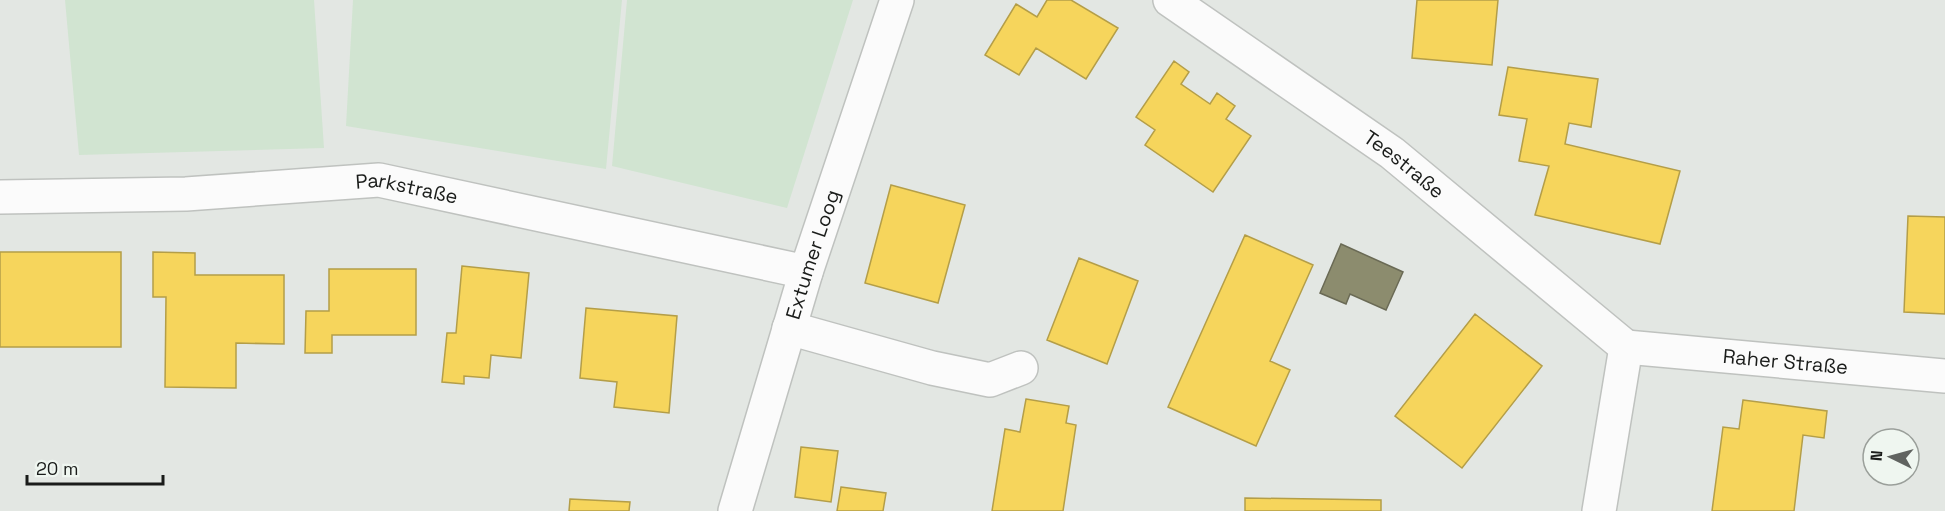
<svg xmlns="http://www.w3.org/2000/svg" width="1945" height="511" font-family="'Space Grotesk',sans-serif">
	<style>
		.green { fill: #d1e4d1 }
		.homes { fill: #f6d55c; stroke: #b49e48; stroke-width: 1.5 }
		.industry { fill: #8c8c6e; stroke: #6a6a55; stroke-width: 1.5 }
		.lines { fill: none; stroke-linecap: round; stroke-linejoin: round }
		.minor-casing { stroke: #bfc2bf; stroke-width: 36 }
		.minor { stroke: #fbfbfb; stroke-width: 33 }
		.labels { text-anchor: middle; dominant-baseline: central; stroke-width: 6; stroke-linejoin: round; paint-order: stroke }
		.street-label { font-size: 20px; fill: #1a1c1a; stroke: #eff6f0 }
	</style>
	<rect width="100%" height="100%" fill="#e3e7e3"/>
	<path class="green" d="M65,0H314L324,148L79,155Z
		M353,0H622L606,169L346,126Z
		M627,0H853L787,208L612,166Z"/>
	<path class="homes" d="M1047,0H1071L1118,28L1086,79L1036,48L1019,75L985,55L1016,4L1037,17Z
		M1417,0H1498L1492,65L1412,58Z
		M1174,61L1189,72L1181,84L1210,104L1217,93L1235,106L1226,119L1251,136L1213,192L1145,145L1155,130L1136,117Z
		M1508,67L1598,79L1591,127L1569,123L1565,144L1680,171L1660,244L1535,215L1549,166L1519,161L1527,119L1499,115Z
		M891,185L965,205L938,303L865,283Z
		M1908,216L1945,217V314L1904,312Z
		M1245,235L1313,265L1270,361L1290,370L1256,446L1168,407Z
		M0,252H121V347H0Z
		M153,252L195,253V275H284V344L236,343V388L165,387L166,297H153Z
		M1079,258L1138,281L1107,364L1047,340Z
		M462,266L529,273L521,358L491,355L489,378L464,376V384L442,382L447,333H456Z
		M329,269H416V335H332V353H305L306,311H329Z
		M586,308L677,316L669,413L614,407L617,382L580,378Z
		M1475,314L1542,366L1462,468L1395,416Z
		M1026,399L1069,406L1066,423L1076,425L1063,511H992L1005,429L1020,432Z
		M1743,400L1827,411L1824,438L1803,435L1794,511H1712L1723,427L1739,429Z
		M801,447L838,451L831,502L795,497Z
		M841,487L886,493L883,511H837Z
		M1245,498L1381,500V511H1245Z
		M570,499L630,502L629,511H569Z"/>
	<path class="industry" d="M1341,244L1403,272L1386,310L1350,294L1346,304L1320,293Z"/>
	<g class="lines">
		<defs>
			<g id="minor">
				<path id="s1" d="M1170,0L1392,153L1626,347"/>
				<path id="s2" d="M0,197L186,194L379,180L806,272"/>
				<path d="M789,328L932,368L990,380L1021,368"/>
				<path id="s3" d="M1626,347L1945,376"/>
				<path id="s4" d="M735,511L806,272L897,0"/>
				<path d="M1599,511L1626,347"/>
			</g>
		</defs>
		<use href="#minor" class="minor-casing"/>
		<use href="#minor" class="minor"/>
	</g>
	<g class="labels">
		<g class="street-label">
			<text stroke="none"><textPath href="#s1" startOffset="286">Teestraße</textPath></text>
			<text stroke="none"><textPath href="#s2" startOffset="408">Parkstraße</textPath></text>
			<text stroke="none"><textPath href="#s4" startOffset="268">Extumer Loog</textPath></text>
			<text stroke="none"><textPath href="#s3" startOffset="160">Raher Straße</textPath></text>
		</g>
	</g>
	<g transform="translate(1891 457) rotate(275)"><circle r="28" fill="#eff6f0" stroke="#9a9f9a" stroke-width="1.5"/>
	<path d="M0-4.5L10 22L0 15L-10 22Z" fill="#606360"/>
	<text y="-9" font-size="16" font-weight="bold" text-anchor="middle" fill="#1a1c1a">N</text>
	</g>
	<path d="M27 475v9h136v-9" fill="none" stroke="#1a1c1a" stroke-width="3"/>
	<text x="36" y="475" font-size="18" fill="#1a1c1a" stroke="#eff6f0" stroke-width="4.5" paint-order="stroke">20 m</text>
</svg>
